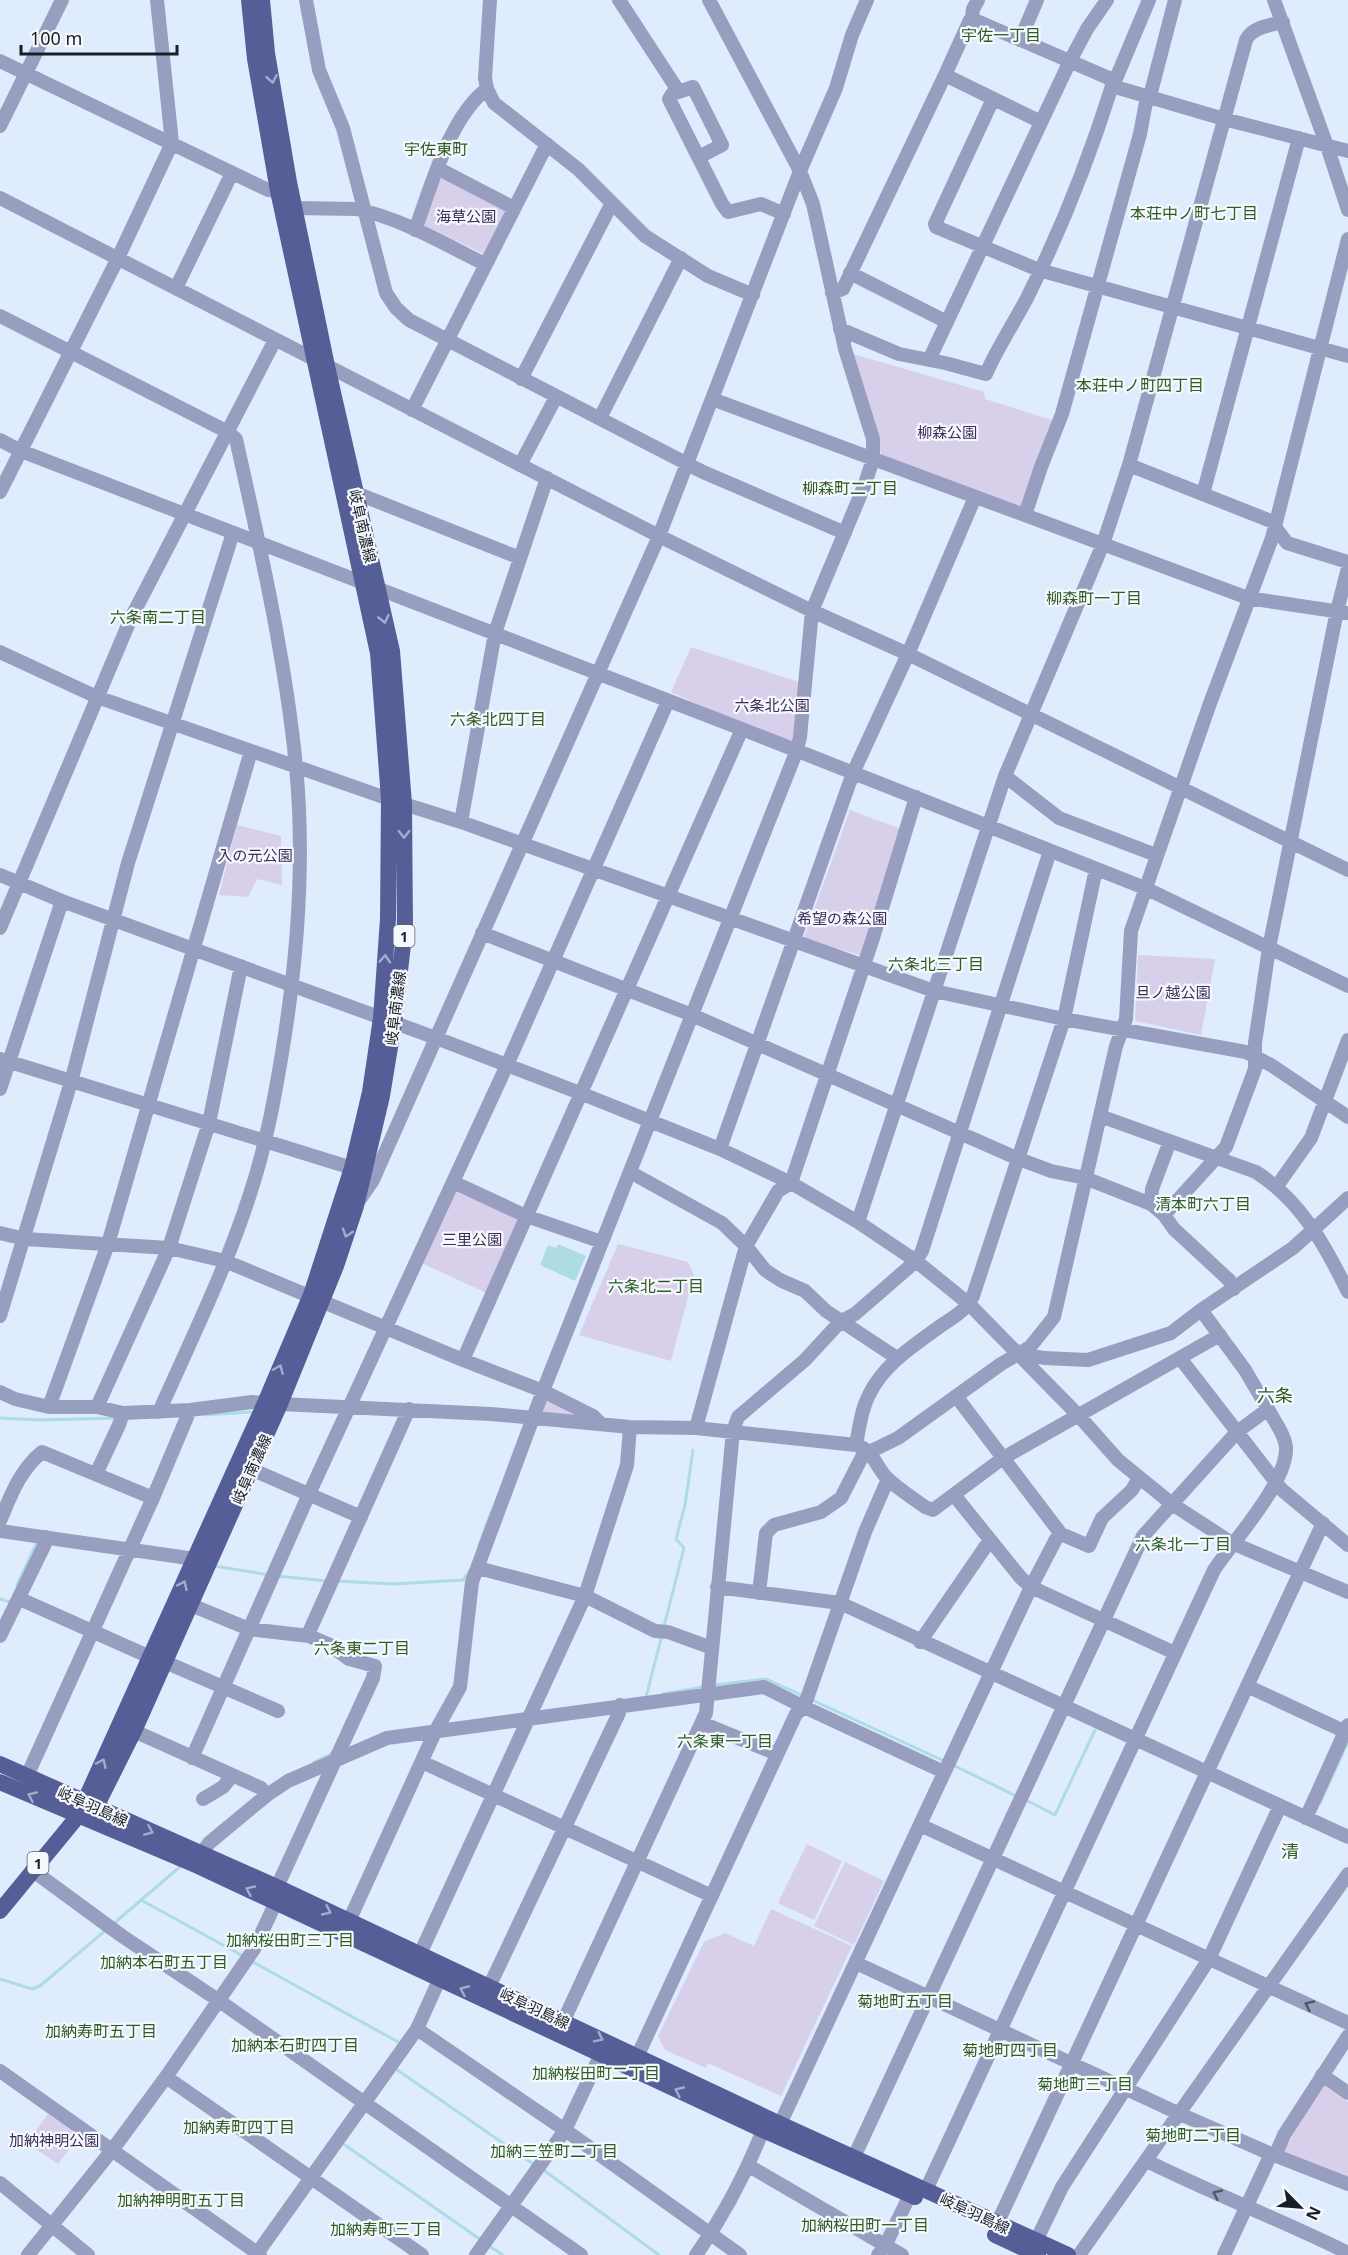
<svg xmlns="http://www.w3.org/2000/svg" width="1348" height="2255" font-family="'Noto Sans','Noto Sans JP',sans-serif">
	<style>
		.green { fill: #d8cfeb }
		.water { fill: #aedce4 }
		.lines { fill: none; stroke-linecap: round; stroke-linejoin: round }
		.stream { stroke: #aedce4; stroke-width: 3 }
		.minor { stroke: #989ebf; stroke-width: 14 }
		.major { stroke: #565e97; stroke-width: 16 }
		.oneway { stroke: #a6abca }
		.oneway2 { stroke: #52586b }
		.labels { text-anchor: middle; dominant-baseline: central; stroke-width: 4.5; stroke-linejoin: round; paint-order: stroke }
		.shield { fill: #f5f8fd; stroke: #5b6067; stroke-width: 1.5 }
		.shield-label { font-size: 14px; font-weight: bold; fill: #191f27 }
		.park-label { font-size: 15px; fill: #3e2d5a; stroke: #f5f8fd }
		.street-label { font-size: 15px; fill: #191f27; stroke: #f5f8fd }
		.neighbourhood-label { font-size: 16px; fill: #2e5d26; stroke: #f5f8fd }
		.quarter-label { font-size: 18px; fill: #2e5d26; stroke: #f5f8fd }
	</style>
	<rect width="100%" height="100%" fill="#deecfe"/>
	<path class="green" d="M445,176L510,208L486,255L422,224L440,181Z
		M853,354L984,392L985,399L1055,421L1023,511L883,460Z
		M691,647L805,684L796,748L671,692Z
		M850,810L901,829L861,955L803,940Z
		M237,825L281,836L282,885L257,879L248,897L219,895Z
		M1138,955L1215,959L1201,1035L1135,1021Z
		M453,1182L526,1216L491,1295L417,1261Z
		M618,1244L688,1262L694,1275L671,1361L579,1335Z
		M548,1395L589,1416L540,1415Z
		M807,1844L842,1861L814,1920L778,1903Z
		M845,1862L884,1881L854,1945L814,1926Z
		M771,1909L852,1946L781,2096L708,2063L706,2068L665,2050L658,2036L704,1942L725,1933L754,1946Z
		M1325,2086L1348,2102V2179L1282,2154L1318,2092Z
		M48,2114L79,2136L58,2164L27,2143Z"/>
	<path class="water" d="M558,1244L586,1256L575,1281L540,1265L548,1245L556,1248Z"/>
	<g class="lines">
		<path class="stream" d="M205,1415L251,1412
			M0,1418L39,1420L117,1418
			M479,1545L491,1512
			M214,1566L270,1575
			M277,1576L327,1581
			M336,1581L393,1584L463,1580L471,1569
			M17,1585L38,1540
			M0,1599L10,1602
			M664,1626L684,1548L676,1539L685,1505L693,1450
			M713,1685L766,1679L804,1696
			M663,1694L703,1687
			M646,1697L662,1635
			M810,1699L944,1761
			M314,1762L333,1753
			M953,1765L1018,1797
			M1024,1799L1055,1815L1095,1730
			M1317,1804L1320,1803L1348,1742
			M141,1900L243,1956
			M112,1925L182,1865
			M251,1961L400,2043
			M0,1979L32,1989L40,1986L107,1929
			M393,2067L536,2166
			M342,2143L481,2240
			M542,2169L659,2255
			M489,2246L503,2255"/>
		<path class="minor" d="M306,0L319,70L343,128L386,293L396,308L409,320L703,472L845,533
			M490,0L485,78L487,89L494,103L578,169L645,236L708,276L753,295
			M619,0L679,92
			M1274,0L1327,146L1348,210
			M972,19L973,9L978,0
			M1020,40L1037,0
			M0,61L268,190L278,191
			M945,75L1041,122
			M1113,82L1115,81L1149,0
			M993,99L935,224L936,227L1039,270L1348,356
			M0,126L62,0
			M699,157L722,145L693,87L672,94L669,99L722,204L728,212L761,204L784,214
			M439,169L514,208
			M0,198L659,536L812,611L908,654L1348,870
			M295,208L356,209C401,218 444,244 485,264
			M415,230C431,187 450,116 487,89
			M850,273L947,322
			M176,288L232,173
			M832,293L843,289L945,75L970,20L972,19L1111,79L1112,86L1224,119L1348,151
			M0,316L228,432L236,439C260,547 285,656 296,766C305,860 298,954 283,1047C275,1096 266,1146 250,1194C226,1269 191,1340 159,1412
			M840,329L899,354L945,363L986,374C997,348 1014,323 1027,298C1061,230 1089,159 1112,86
			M929,360L1070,61L1087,29L1107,0
			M521,379L612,203
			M712,399L1248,598L1348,613
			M412,410L547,144
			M600,418L681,258
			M0,440L21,451L742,729L1145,888L1348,986
			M520,465L556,397
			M1129,465L1276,523
			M0,492L118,258L172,143L157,0
			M356,493L520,558
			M1203,494L1299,138
			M1025,515L1041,467L1062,414L1140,134L1147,97L1150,96L1175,0
			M1275,527L1287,543L1348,562
			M0,652L97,697L389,799
			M1005,776L1059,818L1156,855
			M404,804L461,822L934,991L1064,1019L1246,1052L1271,1065L1348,1117
			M461,822L495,633L547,478
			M0,875L62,901L436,1038L580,1093L720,1149L791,1183L858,1222L916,1261L969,1304L1079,1416L1118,1460L1172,1504L1232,1543L1348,1592
			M0,928L131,618L275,340
			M482,933L692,1015L1019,1159L1051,1171L1085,1178L1151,1204L1164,1215L1174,1229L1229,1280L1234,1289
			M0,1059L352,1168
			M0,1089L62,901
			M1100,1116L1256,1172C1301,1201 1325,1245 1348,1292
			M720,1149L853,773L908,654L975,497
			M630,1172L722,1223L746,1246L765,1270L780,1280L805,1291L826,1311L897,1358
			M453,1182L526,1216L602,1242
			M1277,1186L1311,1138L1348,1040
			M360,1199L373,1180L659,536L800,171L836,88L852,35L867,0
			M1151,1204L1152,1189L1170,1141
			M1164,1215L1226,1147L1255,1069V1043L1269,948L1337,611L1348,568
			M858,1222L1005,776L1103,544L1129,465L1246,40C1252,27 1271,25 1283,22
			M0,1233L25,1239L169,1248L225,1261L463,1360L543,1391L593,1416L601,1424
			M0,1316L71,1082L128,863L233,533
			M1018,1353L1044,1358L1088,1360L1171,1333L1201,1310L1293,1248L1348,1198
			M1180,1358L1282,1490L1348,1545
			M463,1360L742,729
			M0,1392L15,1399L49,1407H97L123,1413L190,1410L252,1402L265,1403
			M956,1396L1061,1534
			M280,1404L491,1414L630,1427L696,1428L856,1445C873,1449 875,1466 887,1478C898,1489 913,1498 925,1507L933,1510L1003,1458L1220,1335
			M49,1407L108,1244L251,751
			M97,1407L169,1248L209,1123L241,966
			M696,1428L746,1246L778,1191L791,1183L873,938L916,797
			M856,1445C859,1429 861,1410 869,1395C883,1365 913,1346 939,1327C952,1318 967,1310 973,1296L1064,1019L1096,869
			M251,1469L361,1517
			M96,1474L119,1425L123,1413
			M954,1495L1021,1578L1031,1587L1175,1653
			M0,1521C11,1495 20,1470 42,1452L153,1498
			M0,1531L195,1559
			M478,1568L585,1596L655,1631L668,1632L712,1648
			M717,1587L840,1603L1348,1837
			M759,1593L766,1533L774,1525L821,1512L841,1498L863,1455L898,1438L1001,1364L1030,1347L1054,1317L1116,1046L1126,1019L1131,931L1209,706L1272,538L1348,239
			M20,1599L150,1657
			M191,1605L249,1629L309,1636L330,1645L349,1659L375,1666L373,1678L277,1887
			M0,1636L45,1544L46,1537
			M309,1636L310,1630L409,1409
			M920,1642L990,1540
			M165,1662L278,1711
			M1247,1686L1348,1733
			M702,1723L777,1754
			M134,1731L261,1788L267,1795
			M192,1758L309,1494L507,1065L668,701
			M422,1762L712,1896
			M27,1776L153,1498L190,1410
			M203,1799L223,1787L232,1776
			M1306,1818L1348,1725
			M920,1825L1348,2023
			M201,1854L209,1843L267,1795L288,1781L387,1738L764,1687L804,1707L865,1532L888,1479
			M32,1870L122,1936L218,2000L581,2255
			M349,1921L435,1732L460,1687L472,1582L543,1391L797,750L800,737L812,611L865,484L873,459V439L845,349L813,204L800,171L709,0
			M420,1954L585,1596L627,1465L630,1427
			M856,1963L1180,2114L1271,2154L1348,2184
			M489,1987L619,1713L620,1705
			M563,2022L706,1713L733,1431L738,1417L805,1360L841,1321L855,1314L916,1261L922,1251L1050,851
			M417,2029L565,2130L740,2255
			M637,2057L796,1714L804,1707L944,1772
			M0,2071L260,2255
			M1322,2075L1348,2093
			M166,2077L422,2255
			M780,2124L1031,1587L1056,1539L1061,1534L1089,1546L1102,1518L1132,1490L1139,1478
			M1275,2156L1284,2135L1348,2036
			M854,2157L1143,1536L1237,1432L1268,1409L1245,1370L1201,1310
			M1147,2161C1213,2194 1282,2220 1348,2253
			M749,2166L902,2255
			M0,2183L88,2255
			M926,2190L1214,1570C1234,1540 1284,1486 1286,1451C1287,1437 1274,1421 1268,1409
			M997,2224L1323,1523
			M1036,2241L1062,2187L1209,1959L1280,1806
			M28,2255L113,2149L166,2077L254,1949L276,1902
			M256,2255L417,2029L444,1969
			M476,2255L565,2130L601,2054
			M696,2255C724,2215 745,2175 763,2130
			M878,2255L886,2244L910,2195
			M1079,2255L1348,1874
			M1224,2255L1271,2154"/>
		<path class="major" d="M0,1764L277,1887L780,2124L1068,2255
			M0,1782L198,1866L763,2130L915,2197
			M78,1816L96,1807L134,1731L280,1404L336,1266L356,1206L382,1096L394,1023L405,927L404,804L392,651L327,366L289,182L267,53L262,0
			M0,1911L78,1816L265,1403L311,1295L352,1168L370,1092L381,1018L388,919L389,799L378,653L278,191L255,59L249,0
			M995,2235L1038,2255"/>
	</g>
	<defs><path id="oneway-chevron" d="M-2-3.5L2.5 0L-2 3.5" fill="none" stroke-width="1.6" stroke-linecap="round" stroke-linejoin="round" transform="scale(1.5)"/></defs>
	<g class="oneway">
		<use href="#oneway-chevron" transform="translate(272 79) rotate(80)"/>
		<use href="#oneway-chevron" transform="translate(384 619) rotate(77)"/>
		<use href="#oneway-chevron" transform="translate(404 834) rotate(90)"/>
		<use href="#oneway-chevron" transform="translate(385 959) rotate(-86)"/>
		<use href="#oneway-chevron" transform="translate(347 1233) rotate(108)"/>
		<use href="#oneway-chevron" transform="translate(279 1369) rotate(-67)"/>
		<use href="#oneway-chevron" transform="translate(183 1585) rotate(-65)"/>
		<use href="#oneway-chevron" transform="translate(102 1763) rotate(-65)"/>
		<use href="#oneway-chevron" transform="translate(32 1796) rotate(-156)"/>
		<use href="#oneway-chevron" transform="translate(149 1831) rotate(24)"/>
		<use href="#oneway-chevron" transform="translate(250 1890) rotate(-155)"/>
		<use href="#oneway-chevron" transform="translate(327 1911) rotate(25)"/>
		<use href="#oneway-chevron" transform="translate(464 1990) rotate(-156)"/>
		<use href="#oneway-chevron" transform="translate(599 2038) rotate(26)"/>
		<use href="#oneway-chevron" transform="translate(679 2091) rotate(-155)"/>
	</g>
	<g class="oneway2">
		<use href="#oneway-chevron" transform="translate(1309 2005) rotate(-155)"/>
		<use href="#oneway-chevron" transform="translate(1217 2194) rotate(-155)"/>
	</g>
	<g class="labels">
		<g class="shield">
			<rect x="393.5" y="925" width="21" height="22" rx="4.5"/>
			<rect x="27.5" y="1852" width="21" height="22" rx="4.5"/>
		</g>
		<g class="shield-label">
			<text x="404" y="936">1</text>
			<text x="38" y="1863">1</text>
		</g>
		<g class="park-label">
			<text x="466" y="216">海草公園</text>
			<text x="947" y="432">柳森公園</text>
			<text x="772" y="705">六条北公園</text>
			<text x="255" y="855">入の元公園</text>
			<text x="842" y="918">希望の森公園</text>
			<text x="1173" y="992">旦ノ越公園</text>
			<text x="472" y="1239">三里公園</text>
			<text x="54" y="2140">加納神明公園</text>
		</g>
		<g class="street-label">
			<text transform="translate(363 526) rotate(77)">岐阜南濃線</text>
			<text transform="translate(395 1008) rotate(-83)">岐阜南濃線</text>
			<text transform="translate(251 1469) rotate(-66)">岐阜南濃線</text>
			<text transform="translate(93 1806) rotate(24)">岐阜羽島線</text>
			<text transform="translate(535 2008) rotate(25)">岐阜羽島線</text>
			<text transform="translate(975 2213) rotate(25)">岐阜羽島線</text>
		</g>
		<g class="neighbourhood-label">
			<text x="1001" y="35">宇佐一丁目</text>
			<text x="436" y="149">宇佐東町</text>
			<text x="1194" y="213">本荘中ノ町七丁目</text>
			<text x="1140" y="385">本荘中ノ町四丁目</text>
			<text x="850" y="488">柳森町二丁目</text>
			<text x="1094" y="598">柳森町一丁目</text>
			<text x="158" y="617">六条南二丁目</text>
			<text x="498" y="719">六条北四丁目</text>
			<text x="936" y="964">六条北三丁目</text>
			<text x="1203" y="1204">清本町六丁目</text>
			<text x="656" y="1286">六条北二丁目</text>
			<text x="1183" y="1544">六条北一丁目</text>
			<text x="362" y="1648">六条東二丁目</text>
			<text x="725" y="1741">六条東一丁目</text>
			<text x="290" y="1940">加納桜田町三丁目</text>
			<text x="164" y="1962">加納本石町五丁目</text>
			<text x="905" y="2001">菊地町五丁目</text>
			<text x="101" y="2031">加納寿町五丁目</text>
			<text x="295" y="2045">加納本石町四丁目</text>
			<text x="1010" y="2050">菊地町四丁目</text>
			<text x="596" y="2073">加納桜田町二丁目</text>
			<text x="1085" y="2084">菊地町三丁目</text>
			<text x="239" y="2127">加納寿町四丁目</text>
			<text x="1193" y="2135">菊地町二丁目</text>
			<text x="554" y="2151">加納三笠町二丁目</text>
			<text x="181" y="2200">加納神明町五丁目</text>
			<text x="865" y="2225">加納桜田町一丁目</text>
			<text x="386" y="2229">加納寿町三丁目</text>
		</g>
		<g class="quarter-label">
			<text x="1275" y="1395">六条</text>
			<text x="1290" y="1851">清</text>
		</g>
	</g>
	<g transform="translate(1300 2207) rotate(115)" stroke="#f5f8fd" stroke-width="4.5" paint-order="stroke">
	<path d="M0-4.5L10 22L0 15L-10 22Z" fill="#191f27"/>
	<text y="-9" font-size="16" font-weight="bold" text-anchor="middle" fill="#191f27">N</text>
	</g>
	<path d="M21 45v9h156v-9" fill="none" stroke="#191f27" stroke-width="3"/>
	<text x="30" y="45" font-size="18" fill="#191f27" stroke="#f5f8fd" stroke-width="4.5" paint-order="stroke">100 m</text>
</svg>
